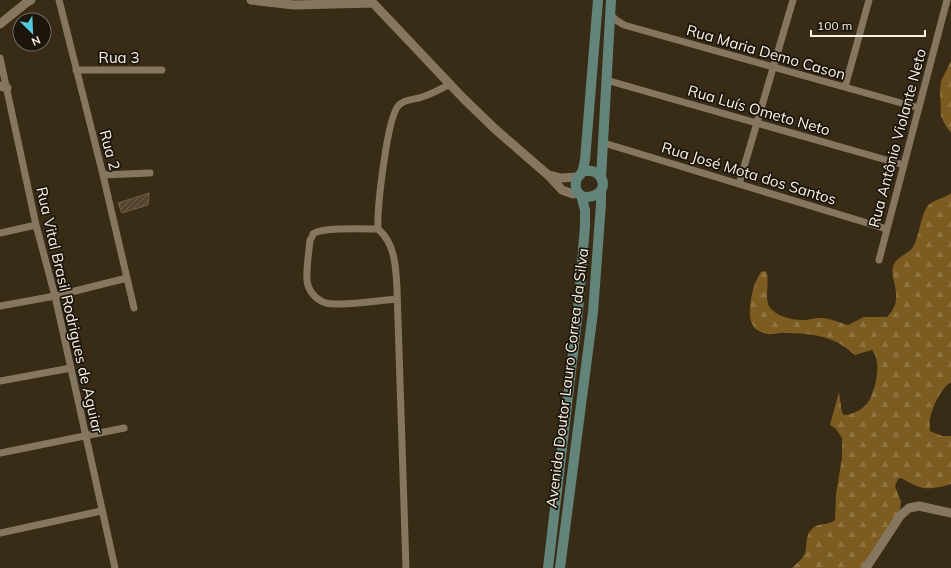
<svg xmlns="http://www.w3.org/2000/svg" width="951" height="568" font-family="Mulish,sans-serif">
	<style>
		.forest { fill: url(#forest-firs) }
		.building { fill: url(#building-hatch); stroke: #6f6049 }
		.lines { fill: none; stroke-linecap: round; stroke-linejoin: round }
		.minor { stroke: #85765f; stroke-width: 7 }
		.tertiary { stroke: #85765f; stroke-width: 9 }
		.secondary { stroke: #63847b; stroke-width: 10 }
		.labels { text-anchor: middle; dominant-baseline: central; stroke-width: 3.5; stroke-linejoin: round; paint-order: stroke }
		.street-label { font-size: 15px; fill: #fbf2e5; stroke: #1b150c }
	</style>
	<defs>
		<pattern id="forest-firs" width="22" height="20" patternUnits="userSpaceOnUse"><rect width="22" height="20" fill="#7c5c20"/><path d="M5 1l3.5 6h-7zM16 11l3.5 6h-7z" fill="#907440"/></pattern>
		<pattern id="building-hatch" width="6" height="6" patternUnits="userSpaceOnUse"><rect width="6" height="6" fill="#52442e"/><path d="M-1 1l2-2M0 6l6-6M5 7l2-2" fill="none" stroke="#6c5f4c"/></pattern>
	</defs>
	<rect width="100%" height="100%" fill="#392c16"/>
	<path class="forest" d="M951,61V133L944,123L941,116L940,89L941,81Z
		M951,193V382C940,389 933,406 930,418C929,422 930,427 930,431L942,436H951V484C927,491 922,490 901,478L898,479L895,486L901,502L900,513L870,568H792C796,564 803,559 805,553C807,546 805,535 812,529C818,522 828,526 835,520L836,494L842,458V438L836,429L830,425L839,392L842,413L844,415C853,415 866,408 870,399C876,387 882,361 872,350L855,355C846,348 838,341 826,338C814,334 799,333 786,333C780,332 774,335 768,334C754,332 749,323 750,310C751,296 753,284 761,272L766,271C770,282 765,293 768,304C773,316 791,320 803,320C809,320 815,318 821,318C830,318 840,323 848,325L864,317H887C907,297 887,278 894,264C898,256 911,253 914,245C920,233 920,218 927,207C932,199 945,199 951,193Z"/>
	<path class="building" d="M149,193L148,205L122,213L118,203Z"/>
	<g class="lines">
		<path class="minor" d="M59,0L103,175L134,308
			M610,14L616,20L624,25L919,108
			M0,58L36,225L55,296L115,568
			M76,70H162
			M606,80L904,165
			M845,87L869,0
			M604,143L887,229
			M103,175L150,173
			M739,184L793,0
			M378,229C377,209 387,116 399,105C405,99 414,100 422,97C432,94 441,89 450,84
			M0,233L36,225
			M879,260L947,0
			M397,299C380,300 342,307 326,303C316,300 308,291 307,280C306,268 309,253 310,240C311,239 313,235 313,234C321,227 366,229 378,229C395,243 396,267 397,289L406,568
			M0,306L55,296L127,278
			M0,381L71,368
			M0,453L124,428
			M0,533L101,511"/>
		<path class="tertiary" d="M251,0L294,5L373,3L463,98L495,129L548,175L562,190L573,194L579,193
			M0,24L26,3L31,0
			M0,86L7,88
			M549,175L561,178L577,177
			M866,568L900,516L909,508L919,506L951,513"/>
		<path class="secondary" d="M582,172C588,170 594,170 599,175C616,195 572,209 576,182C576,177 580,176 582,172C584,168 584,163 585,160L598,0
			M601,178L611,0
			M548,568L578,311L585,226V210L581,195
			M560,568L593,312L601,204V191"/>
	</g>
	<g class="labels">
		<g class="street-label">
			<text transform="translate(766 52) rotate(16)">Rua Maria Demo Cason</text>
			<text x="119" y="57">Rua 3</text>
			<text transform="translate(759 110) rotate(16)">Rua Luís Ometo Neto</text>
			<text transform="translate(897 138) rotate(-75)">Rua Antônio Violante Neto</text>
			<text transform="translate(110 150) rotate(75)">Rua 2</text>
			<text transform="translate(749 173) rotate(17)">Rua José Mota dos Santos</text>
			<text transform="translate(70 310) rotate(77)">Rua Vital Brasil Rodrigues de Aguiar</text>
			<text transform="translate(567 378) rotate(-83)">Avenida Doutor Lauro Correa da Silva</text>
		</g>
	</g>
	<g transform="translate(32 32) rotate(156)"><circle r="19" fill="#1b150c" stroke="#756d63"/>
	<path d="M0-3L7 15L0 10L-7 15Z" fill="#55cadf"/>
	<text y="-6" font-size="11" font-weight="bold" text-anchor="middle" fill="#fbf2e5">N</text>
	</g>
	<path d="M811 30v6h114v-6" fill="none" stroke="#fbf2e5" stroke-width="2"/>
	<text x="817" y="30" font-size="12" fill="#fbf2e5" stroke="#1b150c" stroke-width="3" paint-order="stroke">100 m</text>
</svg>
